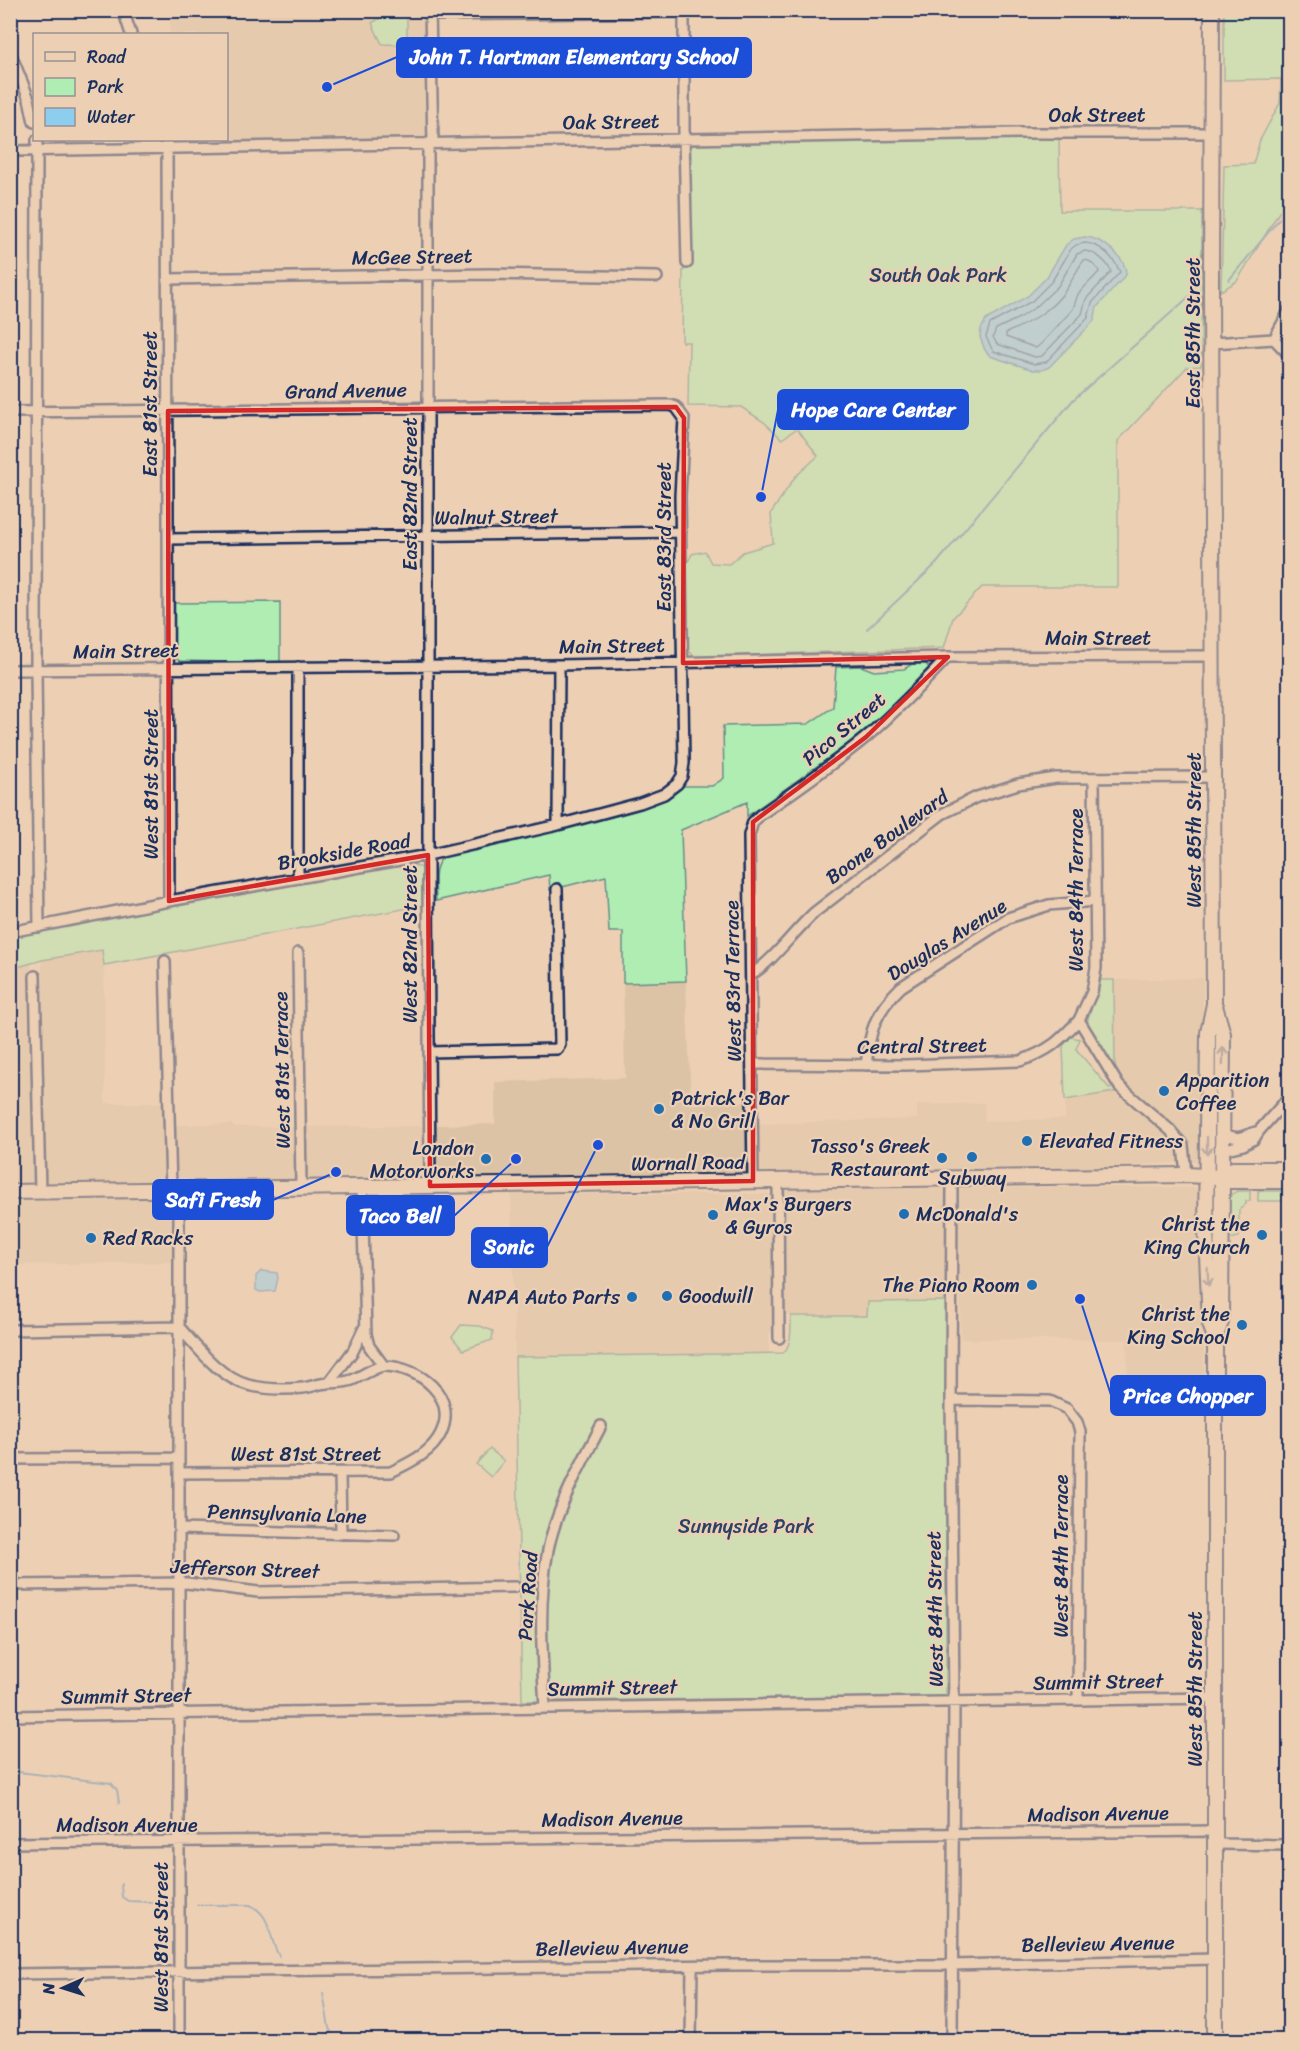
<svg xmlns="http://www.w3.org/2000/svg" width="1300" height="2051" font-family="Sriracha,sans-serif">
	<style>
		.built { fill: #ddc3a5 }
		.green { fill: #b0edb2; stroke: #668e88; stroke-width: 1.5 }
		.water { fill: #8dcdee; stroke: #5f8eb4; stroke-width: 1.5 }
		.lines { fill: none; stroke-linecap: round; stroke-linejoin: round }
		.shore { stroke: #496e98; stroke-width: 1.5 }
		.stream { stroke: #5f8eb4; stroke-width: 2 }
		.minor-casing { stroke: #1b2f5e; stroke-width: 14 }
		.secondary-casing { stroke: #1b2f5e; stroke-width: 18 }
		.minor { stroke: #edd0b4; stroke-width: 9 }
		.secondary { stroke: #edd0b4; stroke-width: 14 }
		.oneway { stroke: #848089 }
		.marked { fill: none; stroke: #d62828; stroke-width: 4.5; stroke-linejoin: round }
		.poi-dot { fill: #1f6fb2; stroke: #edd0b4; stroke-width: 2 }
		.labels { text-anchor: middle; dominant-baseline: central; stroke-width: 4.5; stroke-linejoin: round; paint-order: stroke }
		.street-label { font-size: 20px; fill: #1b2f5e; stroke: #edd0b4 }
		.park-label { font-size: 20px; fill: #2a4266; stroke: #edd0b4 }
		.poi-label { font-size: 20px; fill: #1b2f5e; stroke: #edd0b4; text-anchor: start }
		.leader { fill: none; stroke: #1d4ed8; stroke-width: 2 }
		.callout-dot { fill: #1d4ed8; stroke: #edd0b4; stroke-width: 2 }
		.callout { fill: #1d4ed8; stroke: #1d4ed8; stroke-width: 2 }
		.callout-label { font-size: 21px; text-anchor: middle; font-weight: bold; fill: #fff }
	</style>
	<rect width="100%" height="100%" fill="#edd0b4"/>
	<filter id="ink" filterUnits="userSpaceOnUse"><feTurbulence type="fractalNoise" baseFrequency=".0167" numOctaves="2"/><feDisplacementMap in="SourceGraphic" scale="12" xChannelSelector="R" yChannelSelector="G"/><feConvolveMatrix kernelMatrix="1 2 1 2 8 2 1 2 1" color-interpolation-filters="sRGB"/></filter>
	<g filter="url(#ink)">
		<path class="built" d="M166,10L426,11L428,143L171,148V140H226V34H170V20L166,16Z
			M102,950L104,965L105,1103H164L165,1175L163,1183L45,1184L42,960Z
			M31,964L35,1182L30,1184L11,1185L10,969Z
			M1203,978L1202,1157L1197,1161L1080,1169L761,1174L758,1170L757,1124L917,1119V1105L984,1103L985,1121L1065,1119V1100L1115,1092L1114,980Z
			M686,981L691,1104L747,1102L748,1169L746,1174L742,1176L440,1178L436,1177L435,1173V1125L495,1124V1082L625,1078L623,983Z
			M231,1124L234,1127L425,1126V1178L419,1180L177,1183L175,1175V1125Z
			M1126,1187L1194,1188L1201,1191L1205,1410L1128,1411L1127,1340L961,1339L958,1190L962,1188Z
			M943,1188L946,1192V1301L868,1302L867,1316L784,1315L783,1194L787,1190Z
			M511,1194H770L774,1197V1328L769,1334V1354L515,1357Z
			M168,1198L174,1205L175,1262L11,1265L10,1201Z"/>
		<path class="green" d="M1224,11H1289V196L1237,281L1221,291L1224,165L1253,164L1260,140L1280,103L1281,79L1224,80Z
			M386,13H407V45L383,44L381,42L372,23L382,17Z
			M1035,137H1059L1060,211H1202L1201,366L1187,367L1118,441V587H982L953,618L944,648L695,657L688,650L687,564L692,554L705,551L711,563L729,564L743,552L773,543L771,513L795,477L818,456L797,428L782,439L764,422L741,407L688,406L689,342H682L683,270L691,267L687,148L691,145Z
			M280,602V663L180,661L174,657V603Z
			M912,664H926L929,668V672L858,737L747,816V802L681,830L686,981L623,983V932H609L606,876L550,890L549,875L436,901C436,885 431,865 445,856C490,846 536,836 581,824C615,816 657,809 684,786H712L724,778L723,726L808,724L833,707L836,667L861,666L874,671L904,669Z
			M409,864L423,868L425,876V905L104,965L102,950L42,960L11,969V936Z
			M1098,980H1114L1115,1067L1089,1030L1087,1023Z
			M1071,1037L1080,1039L1076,1049L1110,1089L1114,1083L1115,1084V1092L1065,1100L1063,1046Z
			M1237,1191H1250V1201H1246V1204L1239,1210V1237L1230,1239L1229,1199L1232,1194Z
			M1258,1191H1289V1201H1258Z
			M946,1301V1694L942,1697L522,1701L515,1357L783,1353C792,1345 791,1328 791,1316H867L868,1302Z
			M461,1325L480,1326L493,1331L492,1340L463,1350L452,1337Z
			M490,1449L504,1461L491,1477L476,1464Z"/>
		<path class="water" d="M1085,237C1101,238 1127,257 1126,275L1097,307L1094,321L1049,367L1042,370H1033L990,356L985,350L980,337L981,329L986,320L1028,296L1047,277L1066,245L1074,239Z
			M261,1271L277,1273L278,1278L275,1291L260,1292L256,1290V1276Z"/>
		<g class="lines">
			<path class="shore" d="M1085,243C1101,244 1114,258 1120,272L1092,303L1088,318L1046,362L1034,364L993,351L986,337L990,324L1032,301L1052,281L1071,249L1076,245Z
				M1085,251C1095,252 1108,262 1111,272L1086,299L1082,314L1042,356L1035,357L997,344L993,337L996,329L1021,317L1037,306L1058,286L1077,254Z
				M1084,260L1089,261L1098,269L1099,272L1078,294L1073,309L1042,343L1036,348L1006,337V333C1029,323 1053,310 1067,288C1073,279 1077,269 1084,260Z"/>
			<path class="stream" d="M1229,280L1290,206
				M867,629L936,564L1073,400L1190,296
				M10,1771L111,1783L117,1790L119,1803
				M121,1884L122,1897L128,1901L172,1903
				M197,1905H250C273,1916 268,1938 279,1956
				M323,1993L329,2028L335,2040"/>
			<defs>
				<path id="minor" d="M123,10L131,34
					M430,10L433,142
					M684,10V138L687,263
					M430,15L837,10
					M10,52L29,99L34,122
					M37,140L36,670L39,927
					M167,140L169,901
					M428,143V882L430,1186
					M10,151L1020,133H1212
					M168,279L490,274L657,277
					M1274,339L1290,309
					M1212,343L1274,339L1290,356
					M10,412L670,405L676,407L684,418L680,496L684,763L682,776L677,784L664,794L640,803L558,825L428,855L169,901L10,932
					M168,539L681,532
					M10,670L559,665L948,657L1213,656
					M1094,778L1096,968L1092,992L1079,1020L1119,1086L1170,1130L1183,1145L1186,1175
					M558,825L559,665
					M298,878V667
					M298,953L301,1188
					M165,961L171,1190
					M751,975C776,958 793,932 815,912L942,814L977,797L1018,784L1056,778L1214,777
					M35,976L40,1191
					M429,1052L557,1049L560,1045L557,889
					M752,1064L906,1065L1020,1061C1049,1051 1058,1042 1079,1020
					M866,1065C870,1030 875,1012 901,987L1008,918L1049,905L1095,901
					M1221,1131C1239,1143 1241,1136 1259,1131
					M1221,1150L1243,1145L1254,1139L1259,1131L1290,1096
					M952,1178L951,1400L954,1702L952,2040
					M753,1181L749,835L753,822L760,815C796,790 831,766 865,738C894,714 921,685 948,657
					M778,1181L779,1338
					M362,1187L366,1334L369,1346L383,1365
					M179,1189V2040
					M10,1330L179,1327C198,1348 219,1377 248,1385C265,1389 285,1390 303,1388C312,1387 320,1383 329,1383C337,1382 344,1383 352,1380C360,1377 378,1365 385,1366C419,1367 458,1396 441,1433C432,1453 409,1463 391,1472L179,1473
					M329,1383L353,1351L364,1328
					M951,1400L1050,1401L1067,1409L1077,1422L1080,1432L1078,1700
					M10,1459L179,1458
					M340,1473L341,1534
					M179,1529L394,1535
					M10,1585L187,1583L258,1592L515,1587
					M545,1707C542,1655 538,1601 548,1550C557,1506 581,1465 601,1426
					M10,1716L1215,1698
					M10,1843L1215,1831
					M1215,1844L1290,1845
					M10,1974L727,1965H952L1215,1959
					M691,2040L692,1966"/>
				<path id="secondary" d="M1212,10L1211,285L1214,1004L1208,1033L1206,1232L1210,1324L1215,1338V2040
					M1215,1006L1223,1034L1221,1322L1215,1338
					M1221,1177L1233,1169H1290
					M10,1192L1186,1175L1221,1177L1231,1181H1290"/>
			</defs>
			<use href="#minor" class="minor-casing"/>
			<use href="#secondary" class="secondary-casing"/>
			<use href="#minor" class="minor"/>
			<use href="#secondary" class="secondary"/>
		</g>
		<defs><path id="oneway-shaft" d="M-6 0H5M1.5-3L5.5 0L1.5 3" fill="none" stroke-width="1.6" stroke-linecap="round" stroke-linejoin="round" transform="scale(1.5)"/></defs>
		<g class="oneway">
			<use href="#oneway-shaft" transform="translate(1223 1056) rotate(-89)"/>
			<use href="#oneway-shaft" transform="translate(1207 1146) rotate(90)"/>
			<use href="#oneway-shaft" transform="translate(1208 1277) rotate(87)"/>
		</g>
	</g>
	<path d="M0 0H1300V2051H0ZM676,407L684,418L683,663L948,657L866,737L753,822V1181L430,1186L428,855L169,901L168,411Z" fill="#edd0b4" fill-opacity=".55" fill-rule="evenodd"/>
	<path class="marked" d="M676,407L684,418L683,663L948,657L866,737L753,822V1181L430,1186L428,855L169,901L168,411Z"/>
	<g class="poi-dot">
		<circle cx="1164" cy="1091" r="6"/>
		<circle cx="659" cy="1109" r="6"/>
		<circle cx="1027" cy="1141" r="6"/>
		<circle cx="972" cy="1157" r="6"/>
		<circle cx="942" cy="1158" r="6"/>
		<circle cx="486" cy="1159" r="6"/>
		<circle cx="904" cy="1214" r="6"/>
		<circle cx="713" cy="1215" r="6"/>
		<circle cx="1262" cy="1235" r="6"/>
		<circle cx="91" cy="1238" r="6"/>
		<circle cx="1032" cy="1285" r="6"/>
		<circle cx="667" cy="1296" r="6"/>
		<circle cx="632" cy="1297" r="6"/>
		<circle cx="1242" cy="1325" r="6"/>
	</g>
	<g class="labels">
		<g class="street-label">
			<text x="1097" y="115">Oak Street</text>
			<text transform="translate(611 122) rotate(-1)">Oak Street</text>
			<text transform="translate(412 257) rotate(-1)">McGee Street</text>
			<text transform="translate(1193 333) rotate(-90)">East 85th Street</text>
			<text transform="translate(346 391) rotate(-1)">Grand Avenue</text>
			<text transform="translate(150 404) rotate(-90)">East 81st Street</text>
			<text transform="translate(410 494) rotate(-90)">East 82nd Street</text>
			<text transform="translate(496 517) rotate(-1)">Walnut Street</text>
			<text transform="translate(664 537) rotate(-90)">East 83rd Street</text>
			<text x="1098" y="638">Main Street</text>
			<text transform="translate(612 646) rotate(-1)">Main Street</text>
			<text transform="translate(126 651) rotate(-1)">Main Street</text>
			<text transform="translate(844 729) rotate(-40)">Pico Street</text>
			<text transform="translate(151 784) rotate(-90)">West 81st Street</text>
			<text transform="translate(1194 830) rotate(-90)">West 85th Street</text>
			<text transform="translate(887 837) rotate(-36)">Boone Boulevard</text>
			<text transform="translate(344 852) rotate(-10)">Brookside Road</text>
			<text transform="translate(1076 890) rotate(-90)">West 84th Terrace</text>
			<text transform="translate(947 940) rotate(-32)">Douglas Avenue</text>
			<text transform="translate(410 944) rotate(-90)">West 82nd Street</text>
			<text transform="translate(733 981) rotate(-91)">West 83rd Terrace</text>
			<text transform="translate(922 1046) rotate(-1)">Central Street</text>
			<text transform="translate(282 1070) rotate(-91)">West 81st Terrace</text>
			<text transform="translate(688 1163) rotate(-1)">Wornall Road</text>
			<text x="306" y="1454">West 81st Street</text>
			<text transform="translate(287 1514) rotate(2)">Pennsylvania Lane</text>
			<text transform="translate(1061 1556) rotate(-90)">West 84th Terrace</text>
			<text transform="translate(245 1569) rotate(2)">Jefferson Street</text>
			<text transform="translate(528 1596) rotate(-86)">Park Road</text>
			<text transform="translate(935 1609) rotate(-91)">West 84th Street</text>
			<text transform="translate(1098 1682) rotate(-1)">Summit Street</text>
			<text transform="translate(612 1688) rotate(-1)">Summit Street</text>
			<text transform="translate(1195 1689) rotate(-90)">West 85th Street</text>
			<text transform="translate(126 1696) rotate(-1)">Summit Street</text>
			<text transform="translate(1098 1814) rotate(-1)">Madison Avenue</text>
			<text transform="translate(612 1819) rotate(-1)">Madison Avenue</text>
			<text x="127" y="1825">Madison Avenue</text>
			<text transform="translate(161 1937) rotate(-90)">West 81st Street</text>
			<text transform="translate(1098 1944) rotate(-1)">Belleview Avenue</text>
			<text transform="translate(612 1948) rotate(-1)">Belleview Avenue</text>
		</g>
		<g class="park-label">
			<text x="938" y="275">South Oak Park</text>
			<text x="746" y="1526">Sunnyside Park</text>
		</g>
		<g class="poi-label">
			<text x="1176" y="1080">Apparition<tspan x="1176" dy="23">Coffee</tspan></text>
			<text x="671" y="1098">Patrick's Bar<tspan x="671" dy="23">&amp; No Grill</tspan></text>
			<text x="1039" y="1141">Elevated Fitness</text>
			<text x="930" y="1146" text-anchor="end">Tasso's Greek<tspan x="930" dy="23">Restaurant</tspan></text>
			<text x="474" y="1148" text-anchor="end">London<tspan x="474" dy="23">Motorworks</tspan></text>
			<text x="972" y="1178" text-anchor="middle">Subway</text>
			<text x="725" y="1204">Max's Burgers<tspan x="725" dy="23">&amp; Gyros</tspan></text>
			<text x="916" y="1214">McDonald's</text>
			<text x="1250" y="1224" text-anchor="end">Christ the<tspan x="1250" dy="23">King Church</tspan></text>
			<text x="103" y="1238">Red Racks</text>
			<text x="1020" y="1285" text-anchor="end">The Piano Room</text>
			<text x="679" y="1296">Goodwill</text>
			<text x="620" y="1297" text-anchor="end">NAPA Auto Parts</text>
			<text x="1230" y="1314" text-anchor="end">Christ the<tspan x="1230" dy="23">King School</tspan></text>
		</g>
	</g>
	<path class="leader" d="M327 87L397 57M761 497L778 410M336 1172L273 1200M516 1159L454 1216M598 1145L547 1247M1080 1299L1111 1395"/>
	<g class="callout-dot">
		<circle cx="327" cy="87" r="6"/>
		<circle cx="761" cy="497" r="6"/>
		<circle cx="336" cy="1172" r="6"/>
		<circle cx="516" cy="1159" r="6"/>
		<circle cx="598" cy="1145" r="6"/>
		<circle cx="1080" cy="1299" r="6"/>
	</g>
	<g class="callout">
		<rect x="397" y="38" width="354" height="39" rx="6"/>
		<rect x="778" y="390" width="190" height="39" rx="6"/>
		<rect x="153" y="1180" width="120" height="39" rx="6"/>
		<rect x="347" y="1196" width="107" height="39" rx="6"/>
		<rect x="472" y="1228" width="75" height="39" rx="6"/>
		<rect x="1111" y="1376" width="154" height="39" rx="6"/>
	</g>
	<g class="callout-label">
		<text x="574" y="64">John T. Hartman Elementary School</text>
		<text x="873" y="417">Hope Care Center</text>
		<text x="213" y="1207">Safi Fresh</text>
		<text x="400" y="1223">Taco Bell</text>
		<text x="509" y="1254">Sonic</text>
		<text x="1188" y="1403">Price Chopper</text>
	</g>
	<rect width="1300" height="2051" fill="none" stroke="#edd0b4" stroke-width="36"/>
	<rect x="18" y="18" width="1264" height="2015" fill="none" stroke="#1b2f5e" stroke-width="2" filter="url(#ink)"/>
	<rect x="33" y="33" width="195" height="108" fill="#edd0b4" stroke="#999092" stroke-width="1.5"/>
	<rect x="45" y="52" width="30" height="9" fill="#edd0b4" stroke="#999092" stroke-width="1.5"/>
	<text x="87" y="63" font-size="18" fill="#1b2f5e">Road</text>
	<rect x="45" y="78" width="30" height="18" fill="#b0edb2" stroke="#999092" stroke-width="1.5"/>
	<text x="87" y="93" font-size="18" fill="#1b2f5e">Park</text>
	<rect x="45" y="108" width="30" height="18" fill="#8dcdee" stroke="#999092" stroke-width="1.5"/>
	<text x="87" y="123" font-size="18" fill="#1b2f5e">Water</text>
	<g transform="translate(63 1988) rotate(267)" stroke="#edd0b4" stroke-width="4.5" paint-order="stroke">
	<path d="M0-4.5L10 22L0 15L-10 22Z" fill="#1b2f5e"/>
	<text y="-9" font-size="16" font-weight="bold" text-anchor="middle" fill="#1b2f5e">N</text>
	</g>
</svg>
